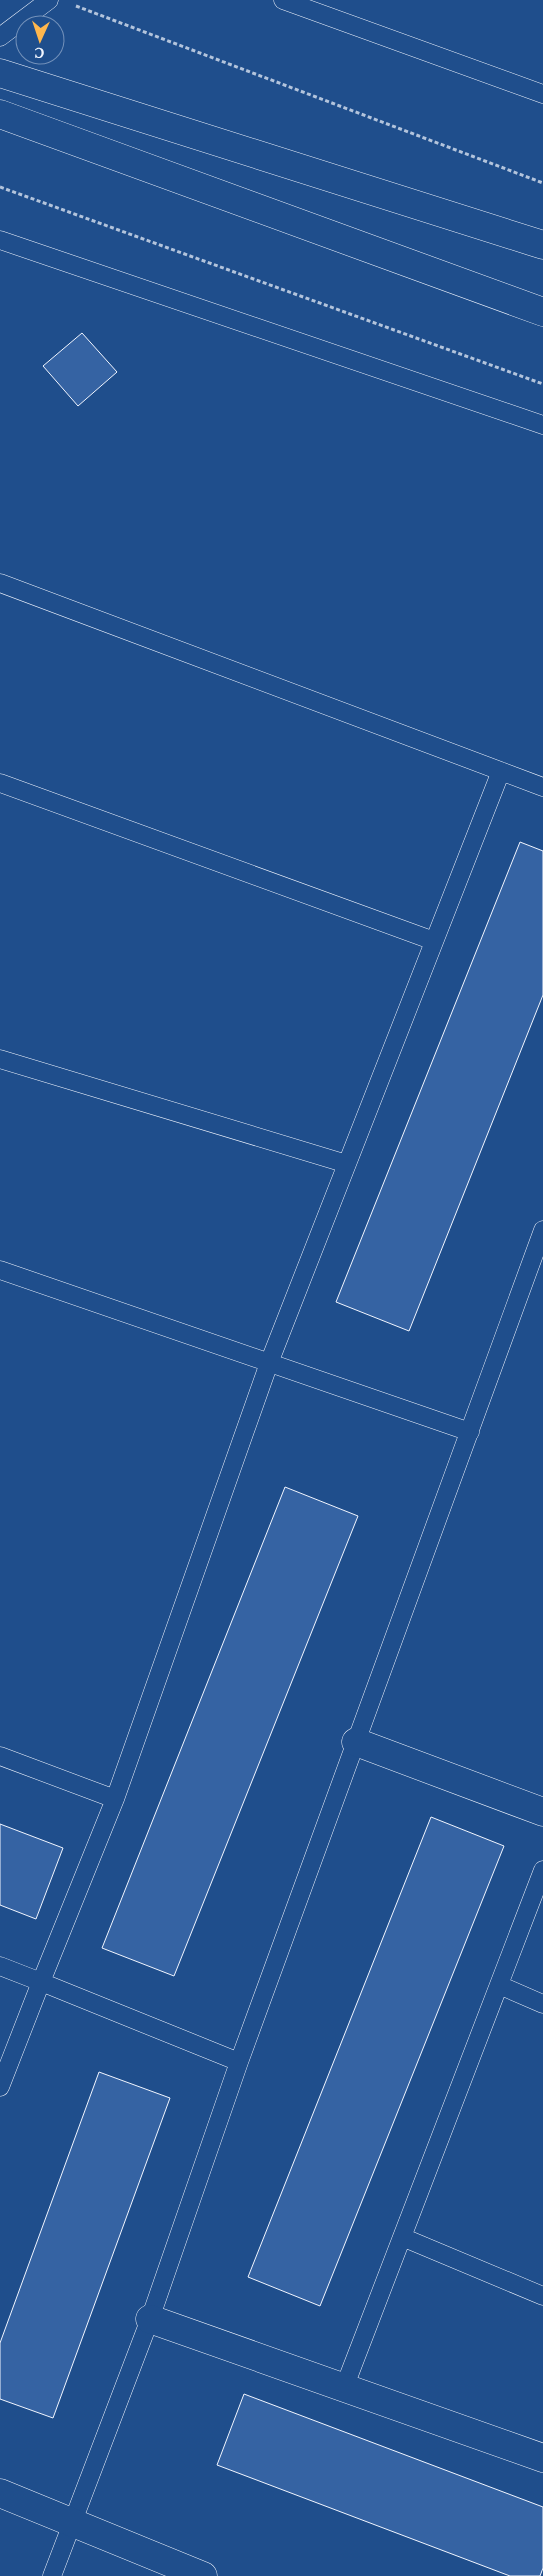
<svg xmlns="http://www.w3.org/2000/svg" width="543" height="2576" font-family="Lora,serif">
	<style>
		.building { fill: #3563a3; stroke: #f2f6ff }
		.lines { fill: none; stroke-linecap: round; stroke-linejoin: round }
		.lane-casing { stroke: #f2f6ff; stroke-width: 19 }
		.street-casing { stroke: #f2f6ff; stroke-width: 29 }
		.secondary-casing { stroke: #f2f6ff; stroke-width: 29 }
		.path { stroke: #b3c4dc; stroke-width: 3; stroke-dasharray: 4 2.5; stroke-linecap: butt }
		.lane { stroke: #1f4e8c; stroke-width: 18 }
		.street { stroke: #1f4e8c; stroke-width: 28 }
		.secondary { stroke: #1f4e8c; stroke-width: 28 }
	</style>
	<rect width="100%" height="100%" fill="#1f4e8c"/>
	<path class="building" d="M82,333L117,372L78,406L43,366Z
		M520,842L543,851V995L409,1331L336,1302Z
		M285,1487L358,1516L174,1976L102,1948Z
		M431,1817L504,1846L320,2306L248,2277Z
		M0,1824L63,1848L36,1919L0,1905Z
		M99,2072L170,2098L53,2418L0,2399V2343Z
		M244,2394L543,2507V2568L540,2576H510L217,2465Z"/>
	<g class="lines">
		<defs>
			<path id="lane" d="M283,0L543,94
				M0,37L49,0
				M0,240L543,425
				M0,583L543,787
				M0,783L434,941
				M0,1059L347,1164
				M0,1270L470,1432
				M0,1756L115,1799L41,1982L239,2062
				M115,1799L269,1363L501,771
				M0,1966L41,1982L0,2087
				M499,1985L543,2004
				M402,2237L543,2296
				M344,2388L543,1870
				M52,2576L150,2319L239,2062L543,1230"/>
			<path id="street" d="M356,1742L543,1812
				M150,2319L543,2458
				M0,2493L203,2576"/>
			<path id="secondary" d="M0,73L543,245
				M0,114L543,312"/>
		</defs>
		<use href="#lane" class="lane-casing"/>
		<use href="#street" class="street-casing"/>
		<use href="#secondary" class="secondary-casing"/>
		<path class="path" d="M76,6L543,183
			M0,187L543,384"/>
		<use href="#lane" class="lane"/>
		<use href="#street" class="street"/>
		<use href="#secondary" class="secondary"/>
	</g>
	<g transform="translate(40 40) rotate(183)"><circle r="24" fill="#1f4e8c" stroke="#7391ba"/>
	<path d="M0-4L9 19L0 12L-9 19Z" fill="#ffb74d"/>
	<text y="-8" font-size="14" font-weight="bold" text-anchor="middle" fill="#f2f6ff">С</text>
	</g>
</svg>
